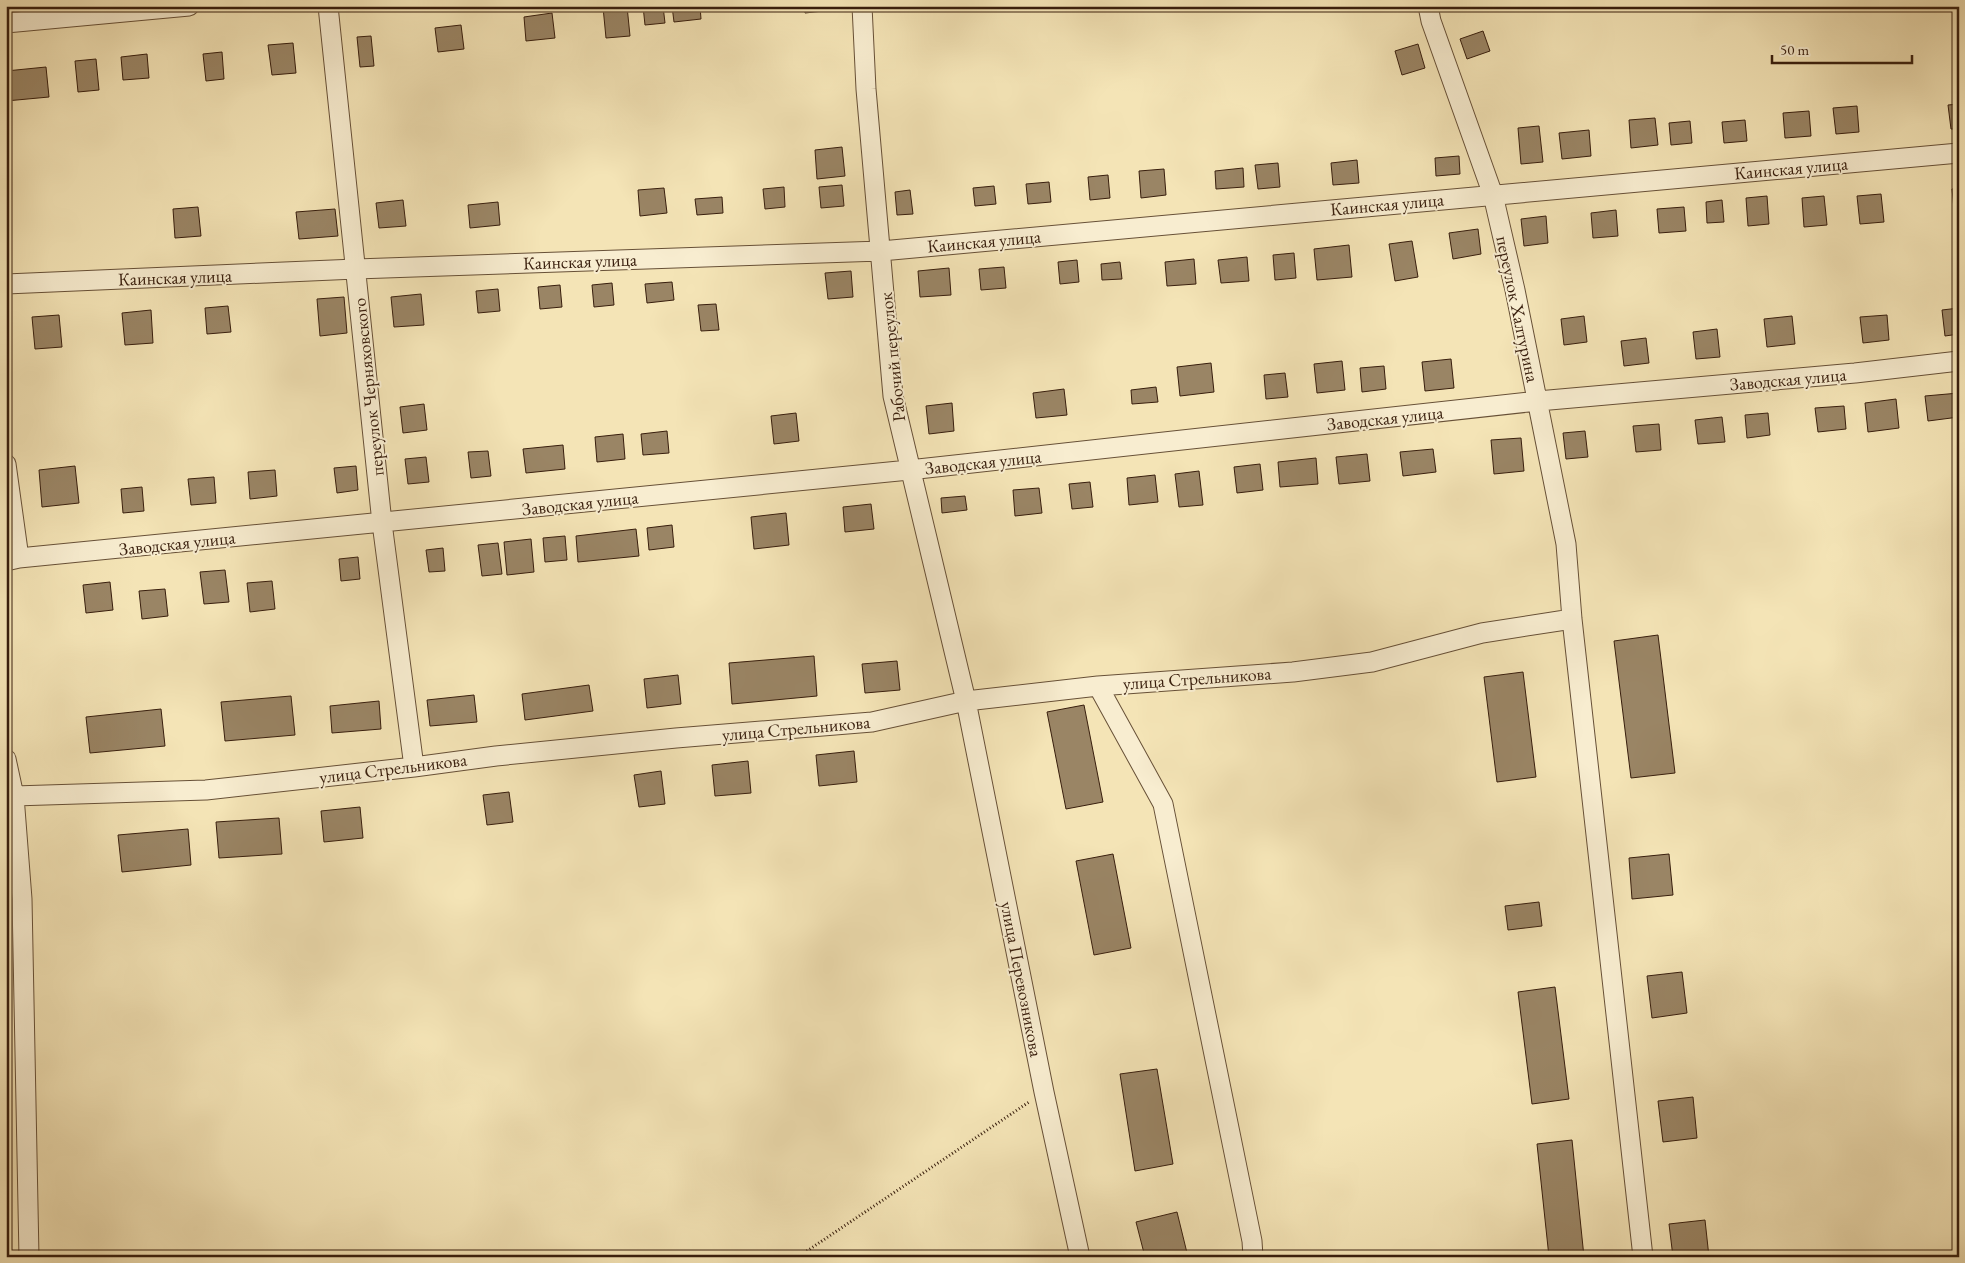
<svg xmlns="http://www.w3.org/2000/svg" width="1965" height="1263" font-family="'EB Garamond',serif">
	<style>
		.building { fill: #9a8565; stroke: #381e0d }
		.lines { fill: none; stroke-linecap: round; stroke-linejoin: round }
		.street-casing { stroke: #675037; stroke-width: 21 }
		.path { stroke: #381e0d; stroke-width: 3; stroke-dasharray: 1 2.5; stroke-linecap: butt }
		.street { stroke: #f8edd0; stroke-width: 19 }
		.labels { text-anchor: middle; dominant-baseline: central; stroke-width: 4; stroke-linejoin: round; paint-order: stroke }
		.street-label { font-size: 18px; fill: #381e0d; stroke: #f8edd0 }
	</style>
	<rect width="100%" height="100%" fill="#f4e4b6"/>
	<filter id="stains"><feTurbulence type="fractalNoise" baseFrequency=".004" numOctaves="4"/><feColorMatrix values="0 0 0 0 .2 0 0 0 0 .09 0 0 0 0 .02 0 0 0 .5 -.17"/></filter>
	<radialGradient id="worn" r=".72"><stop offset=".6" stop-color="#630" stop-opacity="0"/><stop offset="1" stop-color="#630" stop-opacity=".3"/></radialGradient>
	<path class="building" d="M627,6L630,36L606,38L603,7Z
		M643,6H663L665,23L645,25Z
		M672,6H700L701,19L674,22Z
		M804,6H832V10L805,13Z
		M552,13L555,38L526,41L524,17Z
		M461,25L464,49L438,52L435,28Z
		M1483,31L1490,51L1467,59L1460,39Z
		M371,36L374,66L360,67L357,37Z
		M293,43L296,73L272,75L268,45Z
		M1418,44L1425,68L1402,75L1395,51Z
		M222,52L224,79L206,81L203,54Z
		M147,54L149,78L123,80L121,57Z
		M96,59L99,90L78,92L75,61Z
		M46,67L49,97L6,101V71Z
		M1959,104V129H1951L1948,105Z
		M1857,106L1859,132L1836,134L1833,108Z
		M1809,111L1811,136L1785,138L1783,113Z
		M1655,118L1658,145L1631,148L1629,120Z
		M1745,120L1747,141L1724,143L1722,122Z
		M1690,121L1692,143L1671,145L1669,123Z
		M1539,126L1543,162L1521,164L1518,128Z
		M1589,130L1591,156L1562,159L1559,133Z
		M842,147L845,176L817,179L815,150Z
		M1459,156L1460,174L1436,176L1435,158Z
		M1357,160L1359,183L1333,185L1331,163Z
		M1278,163L1280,187L1258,189L1255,165Z
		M1243,168L1244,187L1216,189L1215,171Z
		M1164,169L1166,195L1141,198L1139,171Z
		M1108,175L1110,198L1090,200L1088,177Z
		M1049,182L1051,202L1028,204L1026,184Z
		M842,185L844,206L821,208L819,187Z
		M994,186L996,204L975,206L973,188Z
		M784,187L785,207L765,209L763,189Z
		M664,188L667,213L640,216L638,190Z
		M1959,188V219H1955L1952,189Z
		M910,190L913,214L897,215L895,192Z
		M1881,194L1884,222L1860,224L1857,196Z
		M1767,196L1769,224L1748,226L1746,198Z
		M1824,196L1827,225L1804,227L1802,198Z
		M722,197L723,213L697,215L695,199Z
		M403,200L406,226L379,228L376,203Z
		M1722,200L1724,222L1707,223L1706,202Z
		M498,202L500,225L470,228L468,205Z
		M198,207L201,236L175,238L173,209Z
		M1684,207L1686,231L1659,233L1657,209Z
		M335,209L338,236L299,239L296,212Z
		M1616,210L1618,236L1593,238L1591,213Z
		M1546,216L1548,243L1524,246L1521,219Z
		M1478,229L1481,254L1453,259L1449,233Z
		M1412,241L1418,277L1395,281L1389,244Z
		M1349,245L1352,277L1317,280L1314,249Z
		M1294,253L1296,278L1275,280L1273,255Z
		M1247,257L1249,281L1221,283L1218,260Z
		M1194,259L1196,284L1167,286L1165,262Z
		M1077,260L1079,282L1060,284L1058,262Z
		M1120,262L1122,279L1102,280L1101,264Z
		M1004,267L1006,288L981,290L979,269Z
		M949,268L951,295L920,297L918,271Z
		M851,271L853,297L828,299L825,273Z
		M672,282L674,300L647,303L645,284Z
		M612,283L614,305L594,307L592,285Z
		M560,285L562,307L540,309L538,287Z
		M498,289L500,311L478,313L476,291Z
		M421,294L424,325L394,327L391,297Z
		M344,297L347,333L320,336L317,299Z
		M716,304L719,330L701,331L698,305Z
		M228,306L231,332L207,334L205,308Z
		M1959,308V334L1945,336L1942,310Z
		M151,310L153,343L125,345L122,313Z
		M59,315L62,347L35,349L32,317Z
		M1887,315L1889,340L1863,343L1860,317Z
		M1584,316L1587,342L1564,345L1561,319Z
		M1792,316L1795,344L1767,347L1764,319Z
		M1717,329L1720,357L1696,359L1693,332Z
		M1646,338L1649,363L1624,366L1621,341Z
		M1451,359L1454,388L1425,391L1422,362Z
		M1342,361L1345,390L1317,393L1314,364Z
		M1211,363L1214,392L1180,396L1177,367Z
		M1384,366L1386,389L1362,392L1360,368Z
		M1285,373L1288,397L1266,399L1264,375Z
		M1156,387L1158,402L1132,404L1131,390Z
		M1064,389L1067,415L1036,418L1033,393Z
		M1959,393V417L1928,421L1925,396Z
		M1896,399L1899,428L1868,432L1865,403Z
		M952,403L954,431L929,434L926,406Z
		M424,404L427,430L403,433L400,407Z
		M1844,406L1846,429L1818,432L1815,408Z
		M796,413L799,441L774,444L771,416Z
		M1768,413L1770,435L1747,438L1745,415Z
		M1722,417L1725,442L1698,444L1695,420Z
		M1659,424L1661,450L1636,452L1633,426Z
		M667,431L669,453L643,455L641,434Z
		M1585,431L1588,457L1566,459L1563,433Z
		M623,434L625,459L597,462L595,437Z
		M1521,438L1524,471L1494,474L1491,440Z
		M563,445L565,469L526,473L523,449Z
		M1433,449L1436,472L1403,476L1400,452Z
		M488,451L491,476L471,478L468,452Z
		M1367,454L1370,481L1339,484L1336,457Z
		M426,457L429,482L408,484L405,459Z
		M1316,458L1318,484L1280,487L1278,462Z
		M1260,464L1263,490L1237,493L1234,467Z
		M75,466L79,503L42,507L39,470Z
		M356,466L358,490L337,493L334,468Z
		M275,470L277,496L250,499L248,472Z
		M1199,471L1203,505L1179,507L1175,474Z
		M1155,475L1158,502L1129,505L1127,478Z
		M214,477L216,503L191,505L188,479Z
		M1090,482L1093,507L1072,509L1069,484Z
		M142,487L144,511L123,513L121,489Z
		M1039,488L1042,513L1015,516L1013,490Z
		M965,496L967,510L942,513L941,498Z
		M871,504L874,529L845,532L843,507Z
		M786,513L789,545L754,549L751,517Z
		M672,525L674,547L649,550L647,528Z
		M636,529L639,556L578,562L576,536Z
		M565,536L567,560L545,562L543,538Z
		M531,539L534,572L507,575L504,542Z
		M498,543L502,574L482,576L478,545Z
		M443,548L445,571L429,572L426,550Z
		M358,557L360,579L341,581L339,559Z
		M225,570L229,602L204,604L200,572Z
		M272,581L275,609L250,612L247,583Z
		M110,582L113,610L86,613L83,585Z
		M165,589L168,616L142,619L139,591Z
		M1658,635L1675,773L1631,778L1614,641Z
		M814,656L817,696L732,704L729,663Z
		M897,661L900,690L865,693L862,664Z
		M1523,672L1536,777L1497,782L1484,677Z
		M678,675L681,704L647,708L644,679Z
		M589,685L593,711L525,720L522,694Z
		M474,695L477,722L430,726L427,700Z
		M291,696L295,735L225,741L221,702Z
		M379,701L381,729L332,733L330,706Z
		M1084,705L1103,802L1066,809L1047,712Z
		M161,709L165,746L90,753L86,717Z
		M854,751L857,782L819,786L816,755Z
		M748,761L751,793L715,796L712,765Z
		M661,771L665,804L639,807L634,775Z
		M509,792L513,822L487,825L483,795Z
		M360,807L363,838L324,842L321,811Z
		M279,818L282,854L219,858L216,822Z
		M188,829L191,865L122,872L118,835Z
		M1113,854L1131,948L1094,955L1076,861Z
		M1669,854L1673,895L1632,899L1629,858Z
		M1539,902L1542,926L1508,930L1505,906Z
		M1682,972L1687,1013L1652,1018L1647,976Z
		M1555,987L1569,1099L1532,1104L1518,992Z
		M1157,1069L1173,1164L1135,1171L1120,1074Z
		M1693,1097L1697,1138L1663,1142L1658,1101Z
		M1572,1140L1584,1257H1549L1537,1144Z
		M1177,1212L1188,1257H1145L1136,1222Z
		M1705,1220L1709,1257H1673L1669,1224Z"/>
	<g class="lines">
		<defs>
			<path id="street" d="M328,6L382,523L414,767
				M862,6L866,89L893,396L966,701L1044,1092L1080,1257
				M1428,6L1431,21L1493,195L1515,290L1566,544L1572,619L1643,1257
				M6,23L189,6
				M6,284L356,269L881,251L1959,153
				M6,464L19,558
				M6,561L19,558L909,470L1538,401L1855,373L1959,361
				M1098,686L1163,804L1252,1241L1253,1257
				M6,759L14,796L22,899L29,1257
				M14,796L206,790L414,767L496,756L676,738L872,722L966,701L1098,686L1293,672L1372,662L1482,633L1572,619"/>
		</defs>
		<use href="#street" class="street-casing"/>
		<path class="path" d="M798,1257L1029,1102"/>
		<use href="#street" class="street"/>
	</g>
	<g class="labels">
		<g class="street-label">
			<text transform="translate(1791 168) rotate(-5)">Каинская улица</text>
			<text transform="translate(1387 204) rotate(-5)">Каинская улица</text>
			<text transform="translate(984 241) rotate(-5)">Каинская улица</text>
			<text transform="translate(580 261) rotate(-2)">Каинская улица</text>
			<text transform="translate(175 277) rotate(-2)">Каинская улица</text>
			<text transform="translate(1518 309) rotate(78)">переулок Халтурина</text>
			<text transform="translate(892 357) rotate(-96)">Рабочий переулок</text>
			<text transform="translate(1788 379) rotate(-5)">Заводская улица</text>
			<text transform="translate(368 387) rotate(-96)">переулок Черняховского</text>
			<text transform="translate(1385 418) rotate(-6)">Заводская улица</text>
			<text transform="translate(983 462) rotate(-6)">Заводская улица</text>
			<text transform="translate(580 503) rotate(-6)">Заводская улица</text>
			<text transform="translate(177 543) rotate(-6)">Заводская улица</text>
			<text transform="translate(1197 678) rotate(-4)">улица Стрельникова</text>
			<text transform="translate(796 728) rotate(-5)">улица Стрельникова</text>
			<text transform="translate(393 768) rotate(-7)">улица Стрельникова</text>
			<text transform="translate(1022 979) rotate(79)">улица Перевозникова</text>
		</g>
	</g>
	<rect width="1965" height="1263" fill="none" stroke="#f4e4b6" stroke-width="25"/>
	<rect x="8" y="8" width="1950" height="1248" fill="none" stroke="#381e0d" stroke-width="2.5"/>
	<rect x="12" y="12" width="1940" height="1238" fill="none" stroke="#381e0d"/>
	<path d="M1772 55v8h140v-8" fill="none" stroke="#381e0d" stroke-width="2.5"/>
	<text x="1780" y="55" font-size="15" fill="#381e0d" stroke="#f8edd0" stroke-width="4" paint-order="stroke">50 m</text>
	<rect width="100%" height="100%" filter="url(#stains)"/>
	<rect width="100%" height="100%" fill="url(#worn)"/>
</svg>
